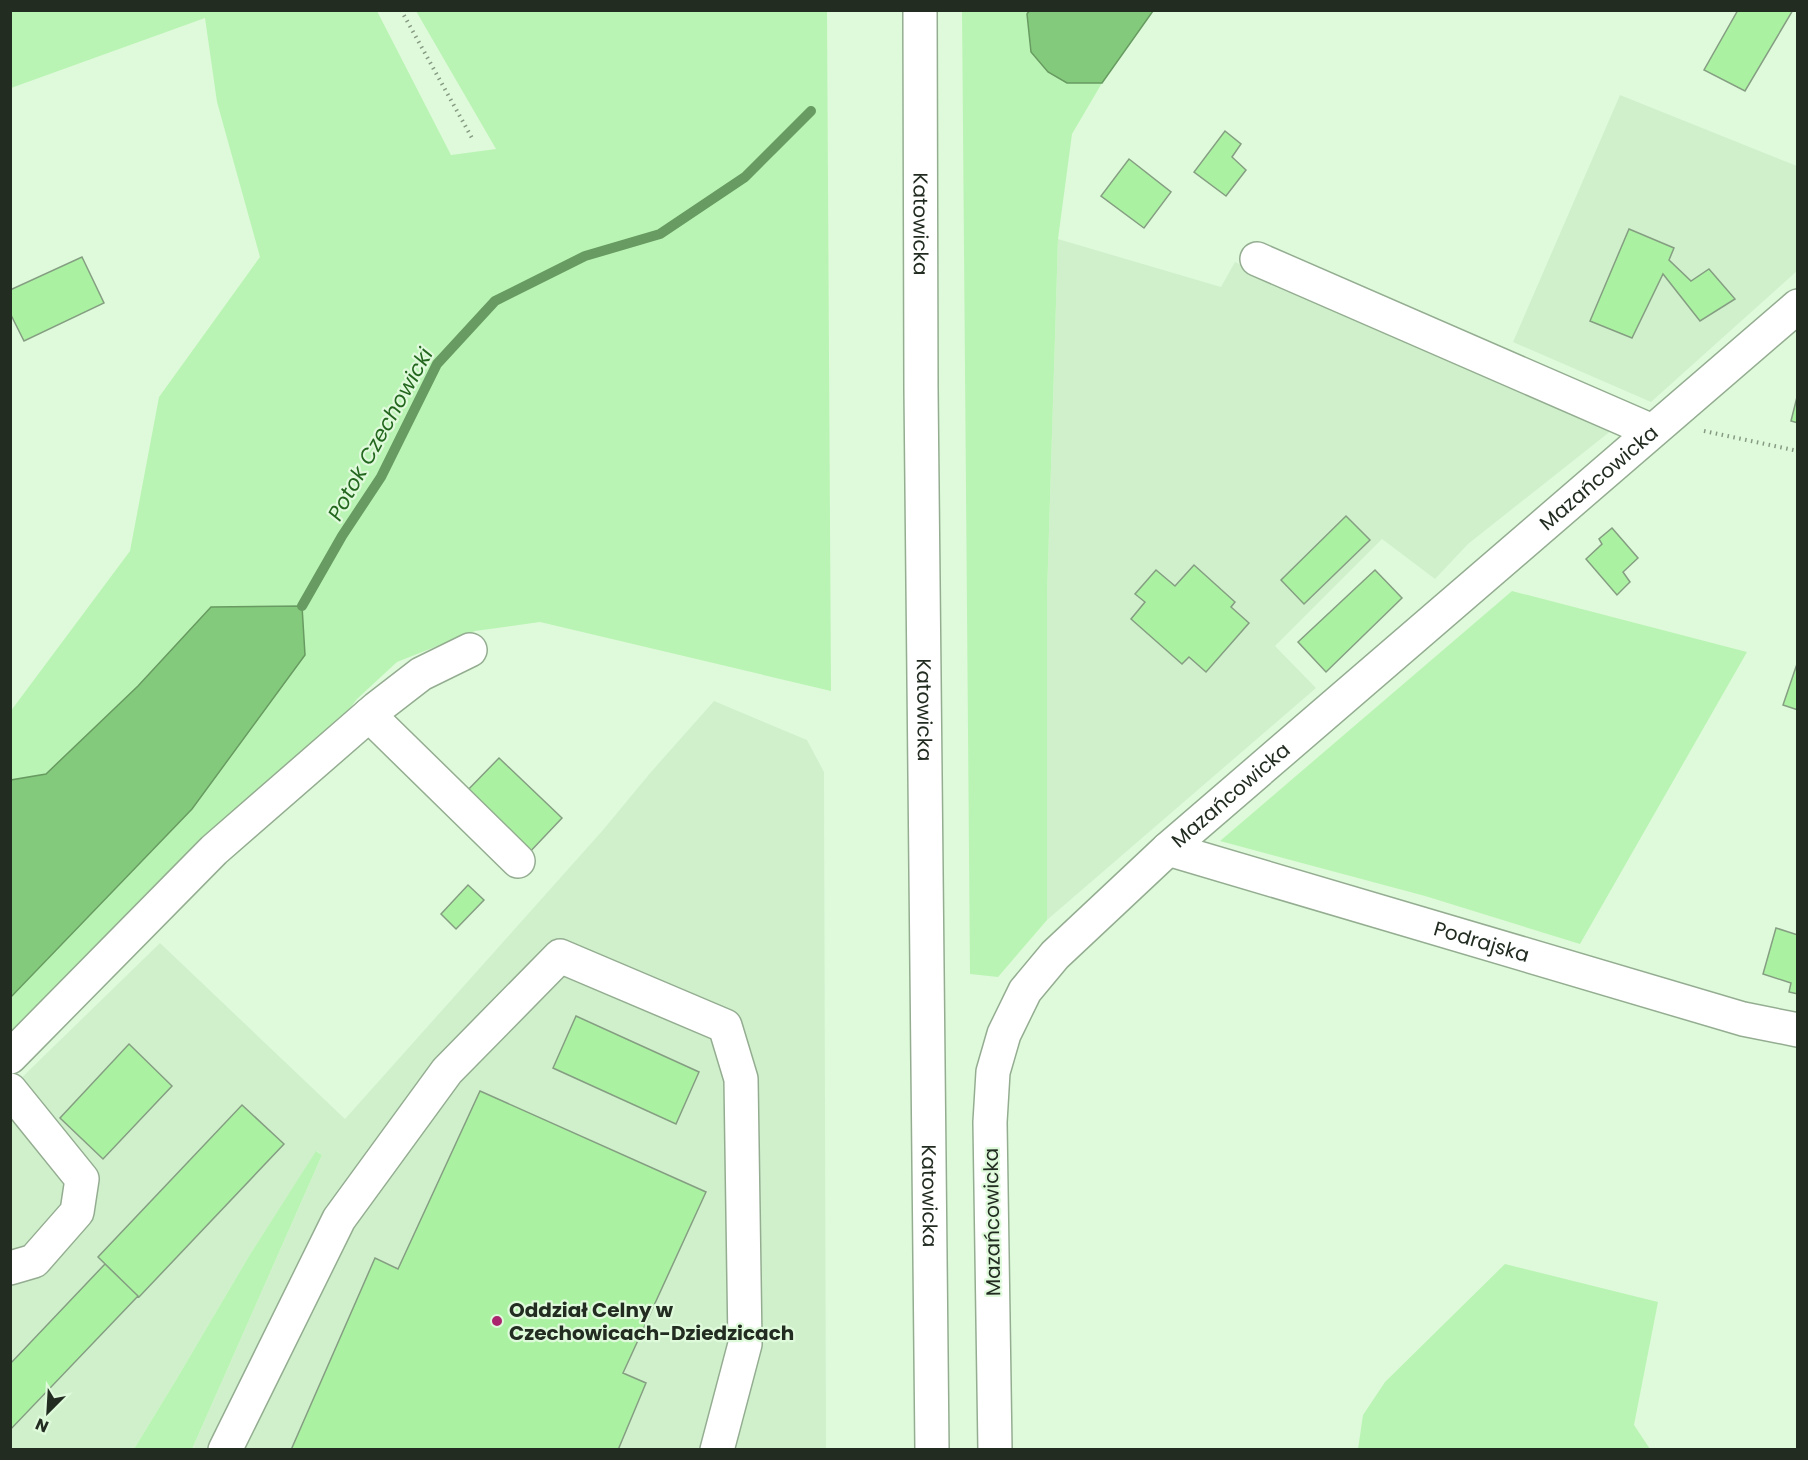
<svg xmlns="http://www.w3.org/2000/svg" width="1808" height="1460" font-family="Poppins,sans-serif">
	<style>
		.built { fill: #d0f0cc }
		.green { fill: #baf4b4 }
		.water { fill: #84ca7c; stroke: #679b61; stroke-width: 1.5 }
		.lines { fill: none; stroke-linecap: round; stroke-linejoin: round }
		.stream { stroke: #679b61; stroke-width: 10 }
		.building { fill: #aaf2a2; stroke: #859e82; stroke-width: 1.5 }
		.minor-casing { stroke: #94ad91; stroke-width: 36 }
		.major-casing { stroke: #94ad91; stroke-width: 36 }
		.path { stroke: #869983; stroke-width: 4; stroke-dasharray: 1.5 4.5; stroke-linecap: butt }
		.minor { stroke: #fff; stroke-width: 33 }
		.major { stroke: #fff; stroke-width: 33 }
		.poi-dot { fill: #aa256e; stroke: #dffadb; stroke-width: 2 }
		.labels { text-anchor: middle; dominant-baseline: central; stroke-width: 4.5; stroke-linejoin: round; paint-order: stroke }
		.street-label { font-size: 20px; fill: #222c21; stroke: #dffadb }
		.poi-label { font-size: 20px; font-weight: bold; fill: #222c21; stroke: #dffadb; text-anchor: start }
		.water-label { font-size: 21px; font-style: italic; fill: #23671e; stroke: #dffadb }
	</style>
	<rect width="100%" height="100%" fill="#dffadb"/>
	<path class="built" d="M1620,95L1797,166V271L1651,402L1513,342Z
		M1058,239L1221,287L1235,262L1612,430L1468,544L1435,579L1382,539L1275,646L1316,688L1047,920V597Z
		M714,701L807,740L824,772L826,1449H192L322,1155L317,1151L249,1256L176,1380L134,1449L11,1450V1088L160,943L345,1119L603,830L651,772Z"/>
	<path class="green" d="M11,11H377L451,155L496,149L416,11H827L831,691L540,622L475,631L397,662L357,699L334,729L303,749L263,787L11,1037V997L192,809L211,607L138,686L46,774L11,780L10,712L130,551L159,397L260,257L217,102L205,18L11,88Z
		M962,11H1029L1027,14L1067,83H1102L1072,134L1058,239L1047,597V920L998,977L970,974Z
		M1512,591L1747,652L1580,944L1425,896L1220,841Z
		M316,1151L322,1155L192,1449H134L176,1380L249,1256Z
		M1505,1264L1658,1302L1634,1425L1650,1449H1358L1363,1415L1385,1382Z"/>
	<path class="water" d="M1029,11V10L1153,11L1102,83H1067L1048,72L1031,52L1027,14Z
		M302,606L305,655L192,809L11,997V780L46,774L138,686L211,607Z"/>
	<g class="lines">
		<path class="stream" d="M302,606L342,536L381,477L437,364L495,301L585,256L660,234L745,177L811,111"/>
	</g>
	<path class="building" d="M1738,10H1793L1745,91L1704,70Z
		M1225,131L1241,144L1232,157L1246,170L1226,196L1194,172Z
		M1129,159L1171,192L1144,228L1101,196Z
		M1629,229L1674,248L1669,260L1691,281L1709,269L1735,299L1700,321L1663,274L1632,338L1590,321Z
		M82,257L104,303L24,341L10,313V290Z
		M1798,393V423L1791,421Z
		M1346,516L1370,540L1304,604L1281,580Z
		M1612,528L1638,558L1623,572L1630,582L1617,595L1586,559L1602,544L1599,539Z
		M1194,565L1235,602L1231,607L1249,623L1206,672L1189,657L1182,664L1131,619L1145,602L1135,594L1156,570L1175,586Z
		M1375,570L1402,598L1326,672L1298,642Z
		M1798,661V710L1783,705Z
		M499,758L562,818L526,856L463,795Z
		M468,885L484,900L456,929L441,914Z
		M1776,928L1798,935V994L1789,992L1791,983L1763,974Z
		M576,1016L699,1072L676,1124L553,1068Z
		M129,1044L172,1086L103,1159L60,1118Z
		M480,1091L706,1192L623,1373L646,1383L618,1450H291L375,1258L398,1269Z
		M242,1105L284,1144L139,1297L98,1257Z
		M105,1264L138,1296L10,1430V1364Z"/>
	<g class="lines">
		<defs>
			<g id="minor">
				<path d="M1257,259L1652,431"/>
				<path d="M369,715L518,861"/>
				<path id="s1" d="M1168,849L1743,1019L1798,1030"/>
				<path d="M10,1057L214,850L377,708L421,674L470,650"/>
				<path d="M10,1090L82,1179L77,1212L34,1261L10,1268"/>
				<path d="M225,1450L339,1219L447,1071L560,956L725,1026L741,1079L745,1344L717,1450"/>
				<path id="s2" d="M995,1450L990,1122L993,1072L1004,1034L1025,991L1055,955L1168,849L1798,306"/>
			</g>
			<g id="major">
				<path id="s3" d="M920,10L921,389L932,1450"/>
			</g>
		</defs>
		<use href="#minor" class="minor-casing"/>
		<use href="#major" class="major-casing"/>
		<path class="path" d="M401,10L472,138
			M1704,431L1798,451"/>
		<use href="#minor" class="minor"/>
		<use href="#major" class="major"/>
	</g>
	<circle class="poi-dot" cx="497" cy="1321" r="6"/>
	<g class="labels">
		<g class="street-label">
			<text stroke="none"><textPath href="#s3" startOffset="214">Katowicka</textPath></text>
			<text stroke="none"><textPath href="#s2" startOffset="1236">Mazańcowicka</textPath></text>
			<text stroke="none"><textPath href="#s3" startOffset="700">Katowicka</textPath></text>
			<text stroke="none"><textPath href="#s2" startOffset="750">Mazańcowicka</textPath></text>
			<text stroke="none"><textPath href="#s1" startOffset="327">Podrajska</textPath></text>
			<text stroke="none"><textPath href="#s3" startOffset="1186">Katowicka</textPath></text>
			<text transform="translate(992 1222) rotate(-91)">Mazańcowicka</text>
		</g>
		<g class="poi-label">
			<text x="509" y="1310">Oddział Celny w<tspan x="509" dy="23">Czechowicach-Dziedzicach</tspan></text>
		</g>
		<g class="water-label">
			<text transform="translate(380 434) rotate(-61)">Potok Czechowicki</text>
		</g>
	</g>
	<rect width="1808" height="1460" fill="none" stroke="#222c21" stroke-width="24"/>
	<g transform="translate(48 1412) rotate(204)" stroke="#dffadb" stroke-width="4.5" paint-order="stroke">
	<path d="M0-4.5L10 22L0 15L-10 22Z" fill="#222c21"/>
	<text y="-9" font-size="16" font-weight="bold" text-anchor="middle" fill="#222c21">N</text>
	</g>
</svg>
